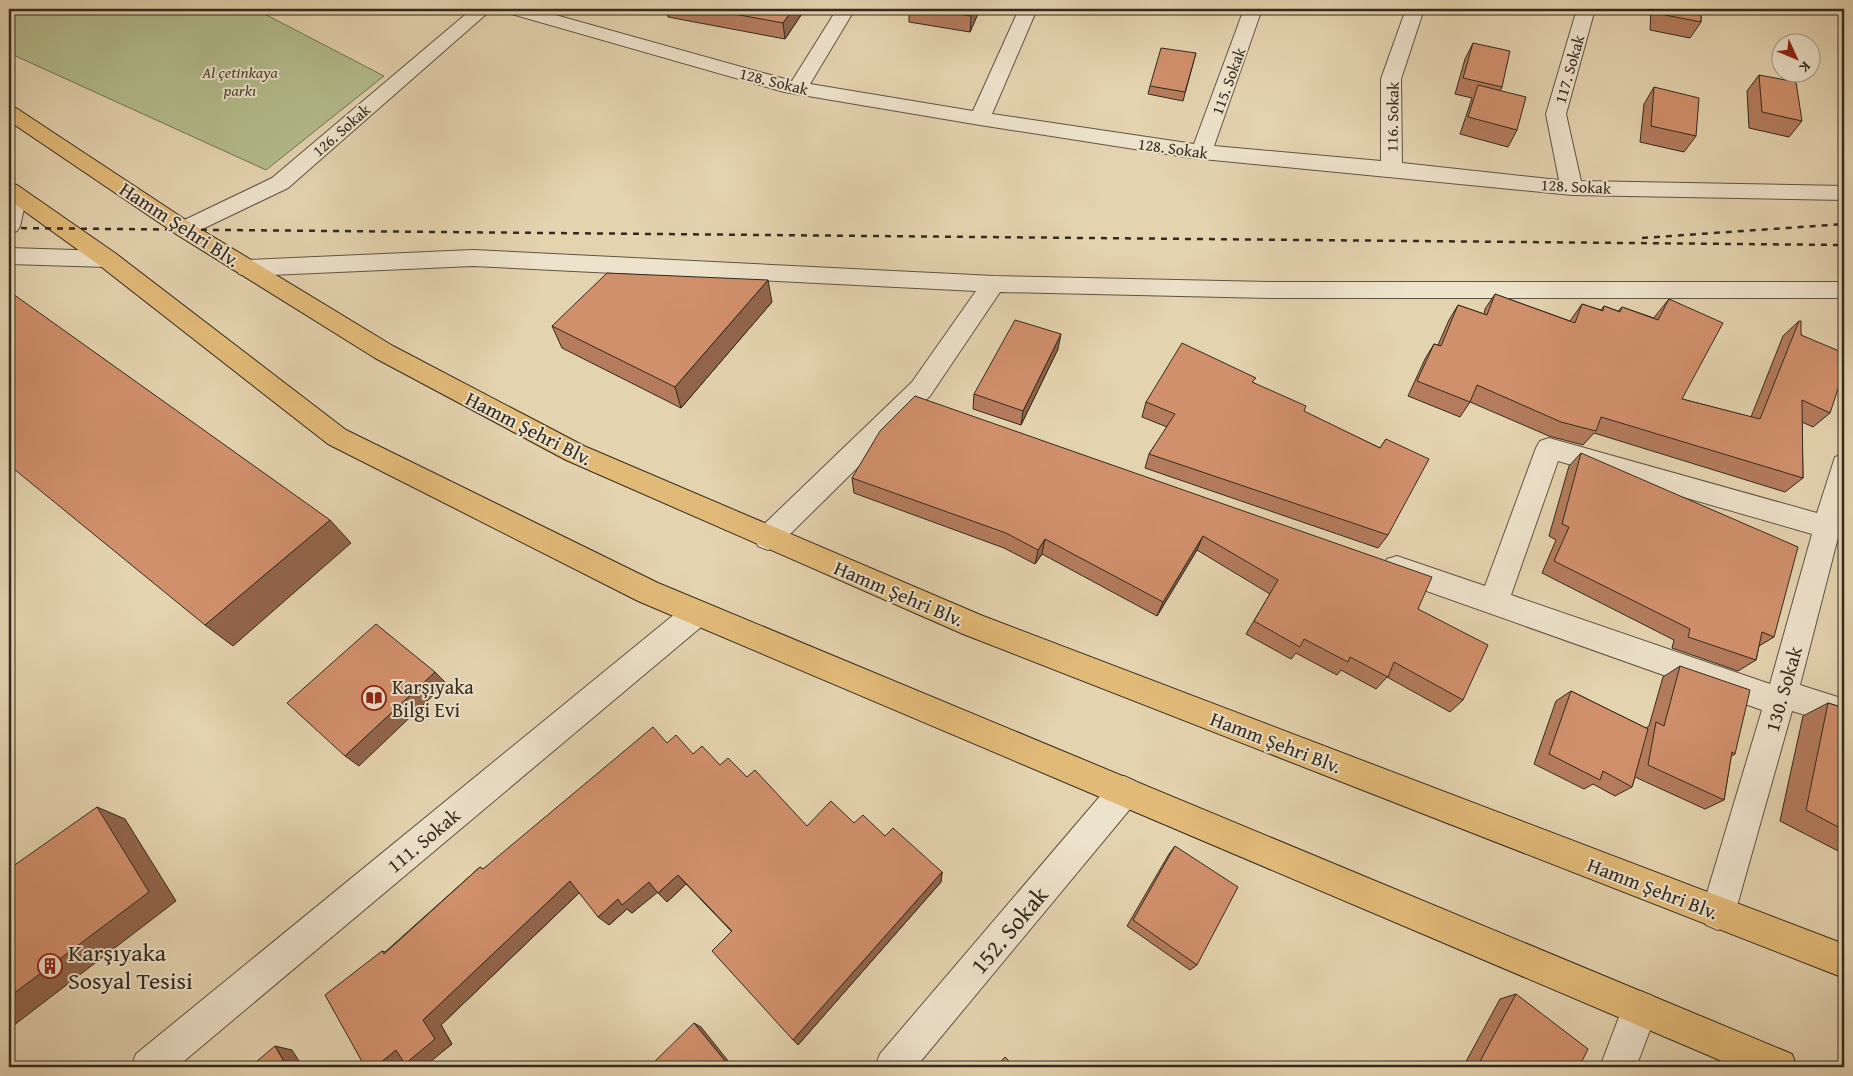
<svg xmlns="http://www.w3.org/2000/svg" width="1853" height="1076" font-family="'Gentium Book Plus',serif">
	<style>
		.green { fill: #b3bc8c; stroke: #737356 }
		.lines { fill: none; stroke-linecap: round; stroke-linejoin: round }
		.minor-casing { stroke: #5f5443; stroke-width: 2 }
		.primary-casing { stroke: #332a1f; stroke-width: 2 }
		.minor { fill: #ede2cb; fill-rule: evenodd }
		.primary { fill: #e2ba78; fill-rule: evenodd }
		.rail { stroke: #332a1f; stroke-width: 2.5; stroke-dasharray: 6 6; stroke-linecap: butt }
		.wall { fill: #b47c5d; stroke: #332a1f }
		.shaded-wall { fill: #92654c; stroke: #332a1f }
		.building { fill: #d1906c; stroke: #332a1f }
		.labels { text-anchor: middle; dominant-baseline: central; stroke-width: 4; stroke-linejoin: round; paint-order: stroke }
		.far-street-label { font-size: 16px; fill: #332a1f; stroke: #ede2cb }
		.far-park-label { font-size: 16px; font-style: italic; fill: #4d4735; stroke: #ede2cb }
		.street-label { font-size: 20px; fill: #332a1f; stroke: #ede2cb }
		.poi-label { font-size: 20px; fill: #332a1f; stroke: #ede2cb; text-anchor: start }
		.near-street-label { font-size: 24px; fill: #332a1f; stroke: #ede2cb }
		.near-poi-label { font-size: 24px; fill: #332a1f; stroke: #ede2cb; text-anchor: start }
	</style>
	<rect width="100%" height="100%" fill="#e4d3af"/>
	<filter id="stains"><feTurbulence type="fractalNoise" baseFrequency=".004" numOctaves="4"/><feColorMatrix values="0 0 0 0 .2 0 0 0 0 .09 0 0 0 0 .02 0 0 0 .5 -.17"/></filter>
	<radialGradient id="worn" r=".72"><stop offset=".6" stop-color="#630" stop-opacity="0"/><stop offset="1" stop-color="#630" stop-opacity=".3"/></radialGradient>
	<path class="green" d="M9,9H255L384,76L266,170L9,53Z"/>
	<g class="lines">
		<defs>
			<path id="minor" d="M472,9H492L288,188L192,234L184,237L176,234L173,229L176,224L272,178Z
				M506,9H534L792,81L837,9H855L810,84L973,111L1019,9H1037L992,114L1194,144L1244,9H1262L1214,146L1381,161V79L1406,9H1424L1401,79L1402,163L1559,180L1546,114L1577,9H1595L1566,114L1581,181L1844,186V200L1572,195L1192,158L980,125L784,92L508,13Z
				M16,189L24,191L27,196L20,226L17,231L9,234V191Z
				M9,248L107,251L115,253L118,259L115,265L107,267L9,264Z
				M473,250L994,276L1269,282H1844V298H1269L1000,292L930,396L778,546L768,550L758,546L754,538L758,530L912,382L976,291L473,266L247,276L239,274L236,268L239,262L247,260Z
				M1549,438L1817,513L1835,457L1844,454V514L1800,685L1844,699V727L1792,711L1735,913L1730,925L1718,930L1706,925L1701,913L1762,710L1387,577L1383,568L1387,559L1397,556L1485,586L1536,448L1540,441ZM1558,461L1812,534L1770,684L1511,595Z
				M697,600L707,604L711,613L707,622L177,1067H131L136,1054L687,604Z
				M1124,776L1135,781L1140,792L1135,803L916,1067H875L880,1054L1113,781Z
				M1640,991L1653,996L1658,1009L1636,1067H1600L1627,996Z"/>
			<path id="primary" d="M9,106L16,108L192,224L393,346L584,446L983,616L1844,944V978L963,634L566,460L375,358L176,234L9,121Z
				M9,183L17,185L115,253L346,430L658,583L1792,1054L1797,1067H1736L638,601L328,444L99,265L9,200Z"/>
		</defs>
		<use href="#minor" class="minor-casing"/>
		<use href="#primary" class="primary-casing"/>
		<use href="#minor" class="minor"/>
		<use href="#primary" class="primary"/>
		<path class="rail" d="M9,228L1844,245
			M1642,238L1844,224"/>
	</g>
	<path class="wall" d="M666,9H805L785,39L668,17Z
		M909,9H980L970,32L909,22Z
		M1651,9H1701V22L1690,38L1650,30Z
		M1473,43L1502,87L1500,91L1517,130L1508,147L1460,134L1472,98L1455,94L1465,59Z
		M1196,53L1183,101L1148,94L1150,86Z
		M1759,75L1802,121L1789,137L1749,128L1747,91Z
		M1654,87L1696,136L1684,152L1640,142L1644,104Z
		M1495,294L1570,321L1582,304L1601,310L1604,306L1618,311L1622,307L1654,318L1656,315L1669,299L1682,399L1751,417L1783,336L1799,321L1801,335L1830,413L1813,427L1802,422L1803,478L1785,492L1594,433L1583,445L1549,436L1470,402L1460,417L1408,396L1425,359L1434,344L1438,345L1449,320L1458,305L1484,314L1485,309Z
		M772,302L681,408L562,348L552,326Z
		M1058,349L1021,425L973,409L974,394Z
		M1254,383L1304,412L1380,448L1386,439L1388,535L1378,548L1145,468L1149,454L1167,427L1142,417L1146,402Z
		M915,396L1418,609L1463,700L1450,712L1387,677L1376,689L1341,670L1337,675L1296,653L1291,659L1246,634L1270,594L1197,550L1157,616L1042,554L1035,564L1004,548L854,493L852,478Z
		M1581,453L1774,637L1759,646L1756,660L1738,671L1672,648L1674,640L1542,573L1556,540L1549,536L1569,466Z
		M1680,666L1735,754L1731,756L1724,800L1705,809L1635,777L1632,787L1615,796L1593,784L1584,789L1534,764L1556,701L1571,691L1646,728L1649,726L1663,677Z
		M1828,703L1844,708V854L1780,821L1803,716Z
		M667,743L747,777L807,826L854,823L885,836L942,872L941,882L798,1045L732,932L686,884L667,902L657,892L632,913L627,909L609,925L579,893L441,1025L452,1044L422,1067L405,1064L404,1063L399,1067H365L382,951L385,952L480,867L483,869Z
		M1175,846L1197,965L1190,970L1127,926L1169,854Z
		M1516,994L1579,1067H1463L1500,999Z"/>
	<path class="shaded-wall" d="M793,9H805L785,39L783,23Z
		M974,9H980L970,32L971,16Z
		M768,280L772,302L681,408L675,387Z
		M1061,334L1058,349L1021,425L1023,411Z
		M330,520L351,543L233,646L205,625Z
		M1203,536L1197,550L1157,616L1163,602Z
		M1045,539L1042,554L1035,564L1038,550Z
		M435,672L446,683L359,766L345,756Z
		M97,807L125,819L176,901L9,1029V997Z
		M942,872L941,882L798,1045L793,1040Z
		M678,875L686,884L667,902L658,893Z
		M570,881L581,891L441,1025L452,1044L424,1067L405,1064L423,1020Z
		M649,882L658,892L632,913L627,909L609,925L598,917L618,899Z
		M694,1023L701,1027L733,1067H730Z
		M275,1046L292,1050L303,1067H287Z
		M396,1050L415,1054L399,1067H375Z"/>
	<path class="building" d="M707,9H793L783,23Z
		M928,9H974L971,16Z
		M1660,9H1701V22L1660,14Z
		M1473,43L1510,51L1502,87L1463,78Z
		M1161,48L1196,53L1185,92L1150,86Z
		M1759,75L1796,82L1802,121L1762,112Z
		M1478,85L1526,97L1517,130L1468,117Z
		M1654,87L1699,98L1696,136L1651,126Z
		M607,273L768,280L675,387L552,326Z
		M13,294L330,520L205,625L9,465V297Z
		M1495,294L1575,323L1582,304L1603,311L1604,306L1620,312L1622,307L1658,320L1669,299L1723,323L1682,399L1760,419L1799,321H1801V335L1844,353V371L1830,413L1802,400L1803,478L1601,417L1596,431L1561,422L1477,385L1470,402L1417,381L1434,344L1441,346L1458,305L1487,315Z
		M1015,320L1061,334L1023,411L974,394Z
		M1182,343L1256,378L1252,382L1306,406L1304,411L1380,448L1386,439L1429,459L1388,535L1149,454L1175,414L1146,402Z
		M915,396L1432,577L1418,609L1488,645L1463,700L1394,662L1388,677L1350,657L1348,662L1304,639L1300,647L1254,621L1278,580L1203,536L1163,602L1045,539L1038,550L1006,533L852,478L880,431Z
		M1581,453L1798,547L1774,637L1762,632L1756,660L1688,637L1690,629L1554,561L1569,527L1562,524Z
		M376,624L435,672L345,756L287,703Z
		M1680,666L1750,690L1735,754L1732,752L1724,800L1648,765L1656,722L1664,726Z
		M1571,691L1648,729L1632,787L1603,771L1600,780L1549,754Z
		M1828,703L1844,708V830L1806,810Z
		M653,727L667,743L676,735L693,754L702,746L720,765L728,758L747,777L755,770L807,826L831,801L854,823L863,815L885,836L893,828L942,872L793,1040L712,951L732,931L678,875L658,893L649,882L622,905L618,899L598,917L570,881L423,1020L435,1039L405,1064L396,1050L375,1067H365L325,995L382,951L384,954L480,867L483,869Z
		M97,807L149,892L9,997V869Z
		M1175,846L1238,887L1197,965L1133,920Z
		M1516,994L1588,1049L1579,1067H1477Z
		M694,1023L730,1067H649Z
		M275,1046L287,1067H250Z
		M1005,1057L1015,1067H996Z"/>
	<defs>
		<symbol id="library-ring" viewBox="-11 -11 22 22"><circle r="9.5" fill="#ede2cb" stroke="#8f2418" stroke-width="1.5"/><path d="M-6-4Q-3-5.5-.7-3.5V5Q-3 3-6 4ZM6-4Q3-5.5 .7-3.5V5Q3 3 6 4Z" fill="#8f2418"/></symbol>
		<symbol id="building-ring" viewBox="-11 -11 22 22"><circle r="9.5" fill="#ede2cb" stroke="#8f2418" stroke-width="1.5"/><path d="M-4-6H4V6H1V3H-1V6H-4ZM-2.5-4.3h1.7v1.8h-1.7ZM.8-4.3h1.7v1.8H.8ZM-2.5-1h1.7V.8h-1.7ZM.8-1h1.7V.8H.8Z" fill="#8f2418"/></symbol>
	</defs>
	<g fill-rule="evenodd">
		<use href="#library-ring" x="360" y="684" width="28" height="28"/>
		<use href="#building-ring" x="36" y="952" width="28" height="28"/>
	</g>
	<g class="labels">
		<g class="far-street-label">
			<text transform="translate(1569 69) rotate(-74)">117. Sokak</text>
			<text transform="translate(774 81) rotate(14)">128. Sokak</text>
			<text transform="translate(1228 81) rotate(-70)">115. Sokak</text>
			<text transform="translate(1392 117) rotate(-89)">116. Sokak</text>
			<text transform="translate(341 130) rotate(-41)">126. Sokak</text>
			<text transform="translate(1173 148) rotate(8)">128. Sokak</text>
			<text transform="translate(1576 186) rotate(3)">128. Sokak</text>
		</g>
		<g class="far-park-label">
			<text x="240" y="72">Al çetinkaya<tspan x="240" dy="18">parkı</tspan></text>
		</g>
		<g class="street-label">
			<text transform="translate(180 224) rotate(33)">Hamm Şehri Blv.</text>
			<text transform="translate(529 428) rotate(27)">Hamm Şehri Blv.</text>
			<text transform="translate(899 593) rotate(23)">Hamm Şehri Blv.</text>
			<text transform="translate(1783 689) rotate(-74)">130. Sokak</text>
			<text transform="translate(1276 742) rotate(21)">Hamm Şehri Blv.</text>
			<text transform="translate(423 840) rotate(-40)">111. Sokak</text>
			<text transform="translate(1653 888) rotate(21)">Hamm Şehri Blv.</text>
		</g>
		<g class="poi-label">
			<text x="392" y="686">Karşıyaka<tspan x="392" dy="23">Bilgi Evi</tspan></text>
		</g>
		<g class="near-street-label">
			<text transform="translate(1009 930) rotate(-50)">152. Sokak</text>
		</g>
		<g class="near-poi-label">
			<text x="68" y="952">Karşıyaka<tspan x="68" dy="28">Sosyal Tesisi</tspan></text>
		</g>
	</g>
	<rect width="1853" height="1076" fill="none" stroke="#e4d3af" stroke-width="30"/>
	<rect x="10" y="10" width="1833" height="1056" fill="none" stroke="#332a1f" stroke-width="2.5"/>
	<rect x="15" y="15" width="1823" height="1046" fill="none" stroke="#332a1f"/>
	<g transform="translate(1796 58) rotate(134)"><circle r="24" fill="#ede2cb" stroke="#a39886"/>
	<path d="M0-4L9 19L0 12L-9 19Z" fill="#8f2418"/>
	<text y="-8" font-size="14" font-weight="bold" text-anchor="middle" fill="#332a1f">K</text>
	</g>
	<rect width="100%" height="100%" filter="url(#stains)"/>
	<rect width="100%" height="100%" fill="url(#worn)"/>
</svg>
